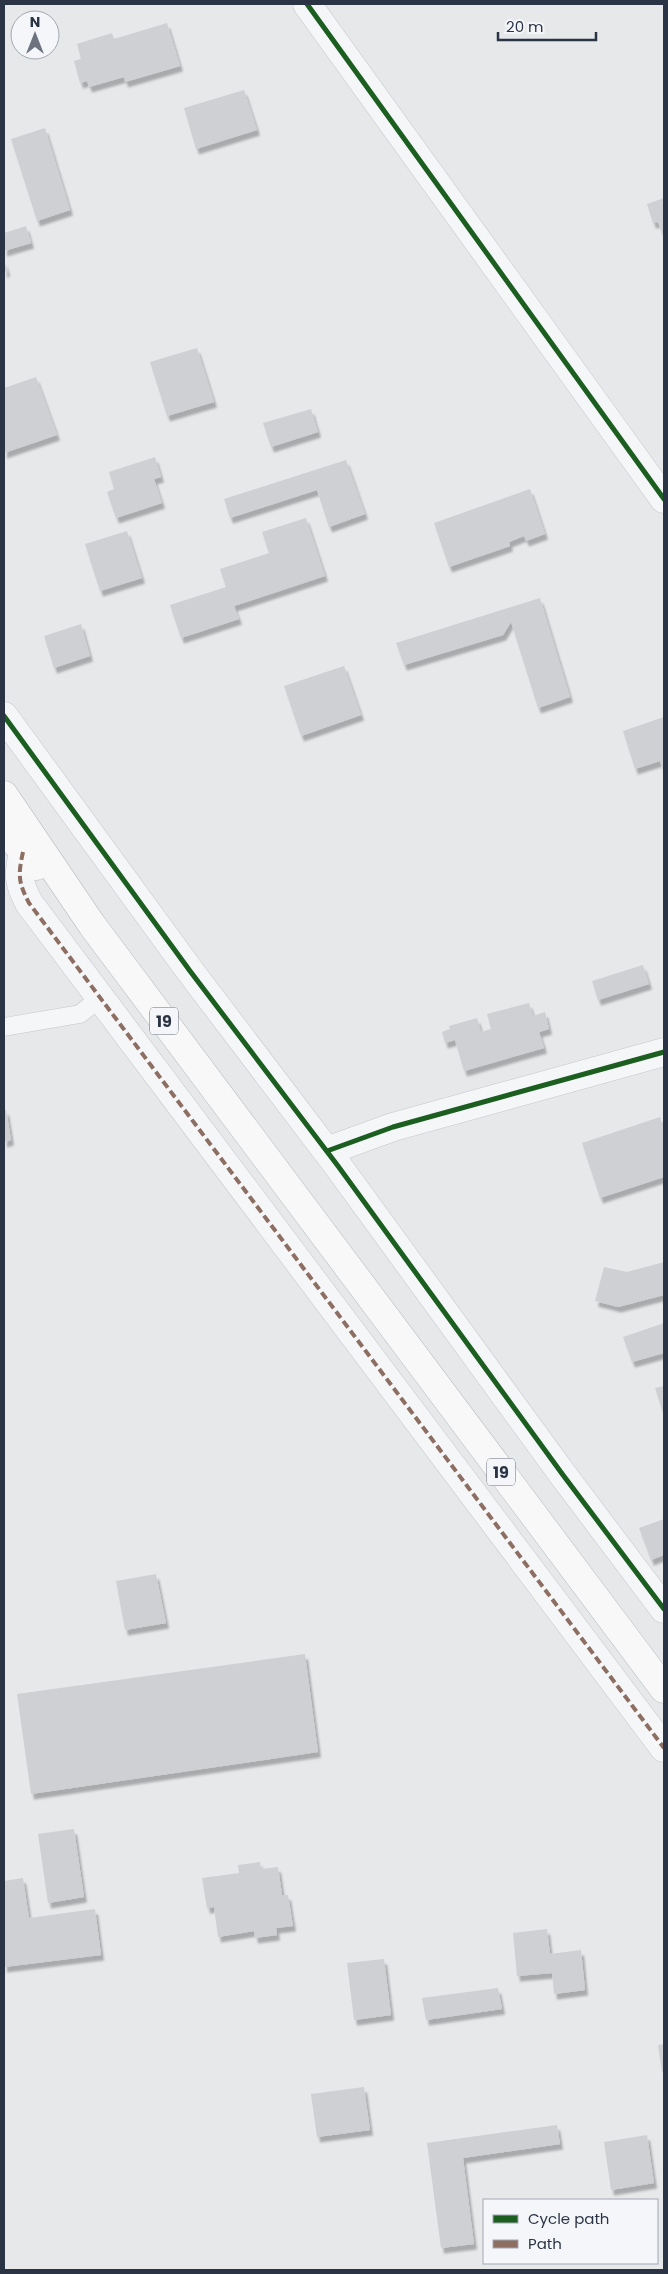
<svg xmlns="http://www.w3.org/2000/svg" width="668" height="2274" font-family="Poppins,sans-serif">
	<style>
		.building { fill: #ced0d3; filter: url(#shadow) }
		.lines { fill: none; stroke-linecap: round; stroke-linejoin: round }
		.service-casing { stroke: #c4c6c8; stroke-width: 19 }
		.minor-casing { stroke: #c4c6c8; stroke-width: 29 }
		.trunk-casing { stroke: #b8bbbf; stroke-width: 29 }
		.service { stroke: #f5f6f7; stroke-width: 18 }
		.minor { stroke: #f5f6f7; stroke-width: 28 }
		.trunk { stroke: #f8f8f8; stroke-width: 28 }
		.quiet { stroke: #8d6e63; stroke-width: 4; stroke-dasharray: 8 4; stroke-linecap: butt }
		.cycleway-casing { stroke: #f4f6f9; stroke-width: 8 }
		.cycleway { stroke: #1b5e20; stroke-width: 5 }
		.labels { text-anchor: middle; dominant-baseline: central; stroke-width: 4; stroke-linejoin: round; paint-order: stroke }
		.shield { fill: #f4f6f9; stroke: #676e7b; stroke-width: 1 }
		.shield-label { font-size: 16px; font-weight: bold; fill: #2b3445 }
	</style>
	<defs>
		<filter id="shadow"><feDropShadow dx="3" dy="5.5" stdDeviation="1" flood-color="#0004"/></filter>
	</defs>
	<rect width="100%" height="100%" fill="#e6e8ea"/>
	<path class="building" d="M167,23L180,66L125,82L124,77L89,87L87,81L80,83L74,61L81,59L77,44L112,33L114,39Z
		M244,90L257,130L196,149L184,108Z
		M45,128L70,210L37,221L11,139Z
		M664,198V239L658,222L653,223L647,204Z
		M26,226L31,243L4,251V233Z
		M4,260L7,271L4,272Z
		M197,348L214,402L167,416L150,362Z
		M36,377L57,435L4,453V388Z
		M311,409L318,432L271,447L263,423Z
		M155,457L161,477L154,479L162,503L116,518L107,492L114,489L109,472Z
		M346,460L365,514L329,527L317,490L230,518L224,499Z
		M530,489L545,534L526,541L524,536L509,542L510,546L449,567L434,523Z
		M306,518L325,576L234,606L239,619L181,638L170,605L226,587L220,569L269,553L262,532Z
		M127,531L142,578L100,591L85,544Z
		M540,598L570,697L538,708L511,622L503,635L404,665L396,643Z
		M81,624L90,656L54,668L44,636Z
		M344,666L361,715L301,736L284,686Z
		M664,717V774L660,761L635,769L623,731Z
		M643,965L649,984L598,1000L592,981Z
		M529,1003L533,1016L545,1012L549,1029L539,1032L544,1048L464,1071L455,1040L445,1043L442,1032L450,1029L449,1026L477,1018L481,1032L491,1029L487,1014Z
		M4,1110H6L11,1140L4,1142Z
		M660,1117L664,1130V1177L600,1198L582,1143Z
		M664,1262V1295L618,1307L595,1301L604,1267L627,1272Z
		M664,1323V1353L632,1362L623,1337Z
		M664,1386V1416L655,1388Z
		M664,1519V1555L651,1560L639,1528Z
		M156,1574L166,1623L125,1630L116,1581Z
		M305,1654L318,1752L31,1794L17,1694Z
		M74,1829L84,1897L48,1903L38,1834Z
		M260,1862L261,1869L278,1867L282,1895H288L293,1926L276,1928L277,1935L255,1938L254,1931L218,1937L214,1907L207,1908L202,1878L239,1873L238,1865Z
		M23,1878L29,1918L95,1909L101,1955L4,1967V1881Z
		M547,1929L550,1954L581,1950L585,1990L554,1994L552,1973L517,1976L513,1933Z
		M384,1959L391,2015L354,2020L347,1963Z
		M498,1988L502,2009L426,2020L422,1998Z
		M664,2044V2072H662L658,2045Z
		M364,2087L370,2130L317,2137L311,2094Z
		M557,2125L560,2144L463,2158L474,2244L441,2248L427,2143Z
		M647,2135L654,2183L611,2190L604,2142Z"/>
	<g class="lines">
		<defs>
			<path id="service" d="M4,1027L80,1014L100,998"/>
			<path id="minor" d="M307,4L664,499
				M4,716L190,971L338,1166L563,1475L664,1609
				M23,852C18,875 18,882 29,903L664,1748
				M327,1151L393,1127L664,1052"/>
			<path id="trunk" d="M4,795L92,925L664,1689
				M4,830L36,866"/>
		</defs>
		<use href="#service" class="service-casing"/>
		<use href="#minor" class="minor-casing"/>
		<use href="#trunk" class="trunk-casing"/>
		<use href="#service" class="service"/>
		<use href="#minor" class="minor"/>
		<use href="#trunk" class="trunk"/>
		<path class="quiet" d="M23,852C18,875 18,882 29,903L664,1748"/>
		<defs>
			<path id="cycleway" d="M307,4L664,499
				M4,716L190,971L338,1166L563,1475L664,1609
				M327,1151L393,1127L664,1052"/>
		</defs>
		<use href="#cycleway" class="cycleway-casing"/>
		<use href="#cycleway" class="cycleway"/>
	</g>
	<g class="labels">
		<g class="shield">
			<rect x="150" y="1007.5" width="28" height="27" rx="4"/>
			<rect x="487" y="1458.5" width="28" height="27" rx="4"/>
		</g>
		<g class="shield-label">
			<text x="164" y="1021">19</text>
			<text x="501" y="1472">19</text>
		</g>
	</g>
	<rect width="668" height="2274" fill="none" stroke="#2b3445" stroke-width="10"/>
	<rect x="483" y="2199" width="175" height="65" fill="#f4f6f9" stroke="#a4a8b1"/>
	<rect x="493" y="2215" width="25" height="8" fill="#1b5e20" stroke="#a4a8b1"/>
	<text x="528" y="2224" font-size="15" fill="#2b3445">Cycle path</text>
	<rect x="493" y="2240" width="25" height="8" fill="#8d6e63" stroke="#a4a8b1"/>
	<text x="528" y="2249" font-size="15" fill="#2b3445">Path</text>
	<g transform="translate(35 35)"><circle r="24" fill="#f4f6f9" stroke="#a4a8b1"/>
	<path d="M0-4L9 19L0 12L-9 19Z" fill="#6c737f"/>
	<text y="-8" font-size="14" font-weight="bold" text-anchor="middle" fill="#2b3445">N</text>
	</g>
	<path d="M498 32v8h98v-8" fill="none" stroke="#2b3445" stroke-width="2.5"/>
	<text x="506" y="32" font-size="15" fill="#2b3445" stroke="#f4f6f9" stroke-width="4" paint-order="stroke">20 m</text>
</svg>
